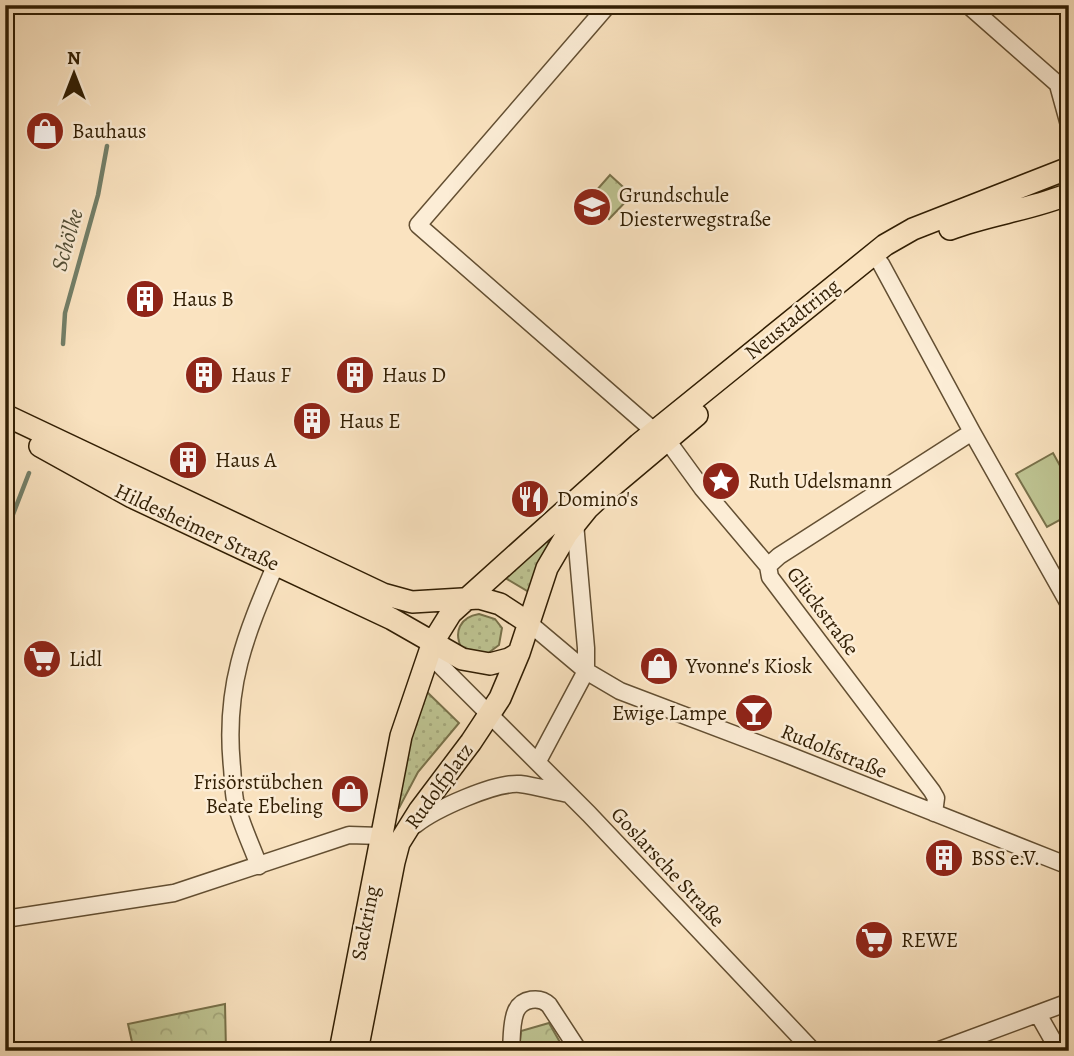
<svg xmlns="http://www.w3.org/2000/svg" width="1074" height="1056" font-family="Alegreya,serif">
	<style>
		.grass { fill: url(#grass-dots); stroke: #78714a; stroke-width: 2 }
		.park { fill: url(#park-crowns); stroke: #78714a; stroke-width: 2 }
		.pitch { fill: #bec492; stroke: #78714a; stroke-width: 2 }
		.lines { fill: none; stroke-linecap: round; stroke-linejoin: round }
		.stream { stroke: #737f68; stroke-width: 4.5 }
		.minor-casing { stroke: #634f32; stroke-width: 19 }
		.major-casing { stroke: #311e03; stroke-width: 24 }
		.minor { stroke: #fcedd6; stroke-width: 16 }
		.major { stroke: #fae3c0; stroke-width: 21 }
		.labels { text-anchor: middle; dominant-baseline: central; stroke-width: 5; stroke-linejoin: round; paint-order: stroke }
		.poi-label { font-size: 21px; fill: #311e03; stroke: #fcedd6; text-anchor: start }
		.street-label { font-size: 21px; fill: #311e03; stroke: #fcedd6 }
		.water-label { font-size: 23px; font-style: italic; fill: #524e36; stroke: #fcedd6 }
	</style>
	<defs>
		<pattern id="grass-dots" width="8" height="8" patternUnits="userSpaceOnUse" patternTransform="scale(1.75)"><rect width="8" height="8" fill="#bec492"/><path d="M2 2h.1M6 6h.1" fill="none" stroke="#a4a87c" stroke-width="1.8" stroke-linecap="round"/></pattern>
		<pattern id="park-crowns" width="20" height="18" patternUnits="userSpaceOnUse" patternTransform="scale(1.75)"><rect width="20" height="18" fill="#bec492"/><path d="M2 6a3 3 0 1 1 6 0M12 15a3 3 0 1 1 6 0" fill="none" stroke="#a4a87c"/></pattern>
	</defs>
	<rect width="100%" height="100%" fill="#fae3c0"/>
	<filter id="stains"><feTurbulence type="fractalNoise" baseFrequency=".00286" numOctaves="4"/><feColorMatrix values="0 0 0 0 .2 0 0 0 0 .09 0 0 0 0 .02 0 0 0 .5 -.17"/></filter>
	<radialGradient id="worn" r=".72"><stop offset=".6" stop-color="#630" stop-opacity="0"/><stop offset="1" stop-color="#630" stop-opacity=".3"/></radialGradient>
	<path class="grass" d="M546,540L550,545L529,592L502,576Z
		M479,614L495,619L502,628L499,645L487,654L462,649C453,632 460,617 479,614Z
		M425,690L459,723L418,772L399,808H395L413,730Z"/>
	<path class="park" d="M610,175L632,195L609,219L588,200Z
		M225,1004L226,1051H134L128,1024Z
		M549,1023L565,1051H519L521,1031Z"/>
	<path class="pitch" d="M1053,453L1069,482V515L1047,527L1016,474Z"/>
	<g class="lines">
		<path class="stream" d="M63,344L65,313L98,195L107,146
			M5,535L29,473"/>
		<defs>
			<path id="minor" d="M608,5L418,225L654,431
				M968,5L1069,94
				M1058,85L1069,125
				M881,264L972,432L1069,604
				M667,440L702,488L768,566L770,577L932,791L936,798L934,813
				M768,566L779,556L972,432
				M529,623L586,671L620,691L786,754L1069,866
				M433,644L435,660L589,814L813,1051
				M538,761L586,671V648L575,523
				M415,825C435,809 495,782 520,784C536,786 553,791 569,794
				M259,866C251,844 240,822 235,800C233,789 233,778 232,767C224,687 245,636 276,564
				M5,919L174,893L349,835L381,836
				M1038,1014L1059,1051
				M511,1051C512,1039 511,1022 516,1011C522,998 540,996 549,1005L579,1051
				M937,1051L1069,1002"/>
			<path id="major" d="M950,229C989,214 1030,210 1069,194
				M5,415L383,594L412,602L479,598L500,604L529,623
				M40,446L132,497L392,619L462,659L490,664L509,659L519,653
				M340,1051L401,736L433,642L451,613L639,444L885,245L913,229L1069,168
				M357,1051L394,862L399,843L419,811L471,742L500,698L519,653L547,568L567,534L588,508L603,494L697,415"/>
		</defs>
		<use href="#minor" class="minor-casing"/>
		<use href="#major" class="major-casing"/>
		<use href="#minor" class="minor"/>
		<use href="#major" class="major"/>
	</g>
	<defs>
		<symbol id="shop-disc" viewBox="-11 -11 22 22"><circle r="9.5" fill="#8f2418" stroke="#fcedd6"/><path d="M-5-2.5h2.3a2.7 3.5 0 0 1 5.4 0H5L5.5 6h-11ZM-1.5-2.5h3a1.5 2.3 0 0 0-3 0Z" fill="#fff"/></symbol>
		<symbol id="school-disc" viewBox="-11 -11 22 22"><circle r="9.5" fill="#8f2418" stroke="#fcedd6"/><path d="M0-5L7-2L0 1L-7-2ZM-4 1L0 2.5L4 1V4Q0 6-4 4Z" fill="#fff"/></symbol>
		<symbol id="building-disc" viewBox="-11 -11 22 22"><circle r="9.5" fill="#8f2418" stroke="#fcedd6"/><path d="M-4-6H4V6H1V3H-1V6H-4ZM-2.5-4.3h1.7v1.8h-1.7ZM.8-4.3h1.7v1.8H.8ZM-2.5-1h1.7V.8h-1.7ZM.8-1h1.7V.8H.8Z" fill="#fff"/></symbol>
		<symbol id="sight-disc" viewBox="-11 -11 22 22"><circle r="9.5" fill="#8f2418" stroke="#fcedd6"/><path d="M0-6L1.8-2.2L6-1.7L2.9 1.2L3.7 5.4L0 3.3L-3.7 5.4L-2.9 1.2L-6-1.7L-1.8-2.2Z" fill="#fff"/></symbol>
		<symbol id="restaurant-disc" viewBox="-11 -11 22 22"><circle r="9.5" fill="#8f2418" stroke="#fcedd6"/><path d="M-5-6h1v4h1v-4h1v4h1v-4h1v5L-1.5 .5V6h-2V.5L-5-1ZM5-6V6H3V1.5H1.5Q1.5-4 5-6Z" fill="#fff"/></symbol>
		<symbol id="supermarket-disc" viewBox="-11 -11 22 22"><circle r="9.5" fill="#8f2418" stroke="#fcedd6"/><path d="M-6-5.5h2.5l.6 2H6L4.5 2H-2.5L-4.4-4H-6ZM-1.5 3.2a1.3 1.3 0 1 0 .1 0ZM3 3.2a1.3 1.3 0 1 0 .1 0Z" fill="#fff"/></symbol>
		<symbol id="bar-disc" viewBox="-11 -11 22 22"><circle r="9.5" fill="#8f2418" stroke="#fcedd6"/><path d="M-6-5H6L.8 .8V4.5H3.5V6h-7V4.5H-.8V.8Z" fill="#fff"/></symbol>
	</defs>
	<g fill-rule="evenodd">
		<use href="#shop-disc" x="23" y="109" width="44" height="44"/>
		<use href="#school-disc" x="570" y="185" width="44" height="44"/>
		<use href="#building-disc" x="123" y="277" width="44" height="44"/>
		<use href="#building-disc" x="182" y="353" width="44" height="44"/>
		<use href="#building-disc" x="333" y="353" width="44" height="44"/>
		<use href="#building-disc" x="290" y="399" width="44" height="44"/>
		<use href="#building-disc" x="166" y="438" width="44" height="44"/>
		<use href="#sight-disc" x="699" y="459" width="44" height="44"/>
		<use href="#restaurant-disc" x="508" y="477" width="44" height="44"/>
		<use href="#supermarket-disc" x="20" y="637" width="44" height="44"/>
		<use href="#shop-disc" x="637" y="644" width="44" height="44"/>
		<use href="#bar-disc" x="732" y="691" width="44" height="44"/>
		<use href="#shop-disc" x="328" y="772" width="44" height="44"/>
		<use href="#building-disc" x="922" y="836" width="44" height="44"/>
		<use href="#supermarket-disc" x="852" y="918" width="44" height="44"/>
	</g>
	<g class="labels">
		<g class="poi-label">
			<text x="72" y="131">Bauhaus</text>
			<text x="619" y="195">Grundschule<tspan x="619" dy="24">Diesterwegstraße</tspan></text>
			<text x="172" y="299">Haus B</text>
			<text x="231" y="375">Haus F</text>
			<text x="382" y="375">Haus D</text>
			<text x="339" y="421">Haus E</text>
			<text x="215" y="460">Haus A</text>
			<text x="748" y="481">Ruth Udelsmann</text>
			<text x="557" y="499">Domino's</text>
			<text x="69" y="659">Lidl</text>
			<text x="686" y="666">Yvonne's Kiosk</text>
			<text x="727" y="713" text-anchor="end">Ewige Lampe</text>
			<text x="323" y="782" text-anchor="end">Frisörstübchen<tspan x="323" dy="24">Beate Ebeling</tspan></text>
			<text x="971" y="858">BSS e.V.</text>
			<text x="901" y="940">REWE</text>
		</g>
		<g class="street-label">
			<text transform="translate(792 319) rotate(-39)">Neustadtring</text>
			<text transform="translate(197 527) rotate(25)">Hildesheimer Straße</text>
			<text transform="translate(823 611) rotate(53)">Glückstraße</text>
			<text transform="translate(834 751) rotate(22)">Rudolfstraße</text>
			<text transform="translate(439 786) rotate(-54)">Rudolfplatz</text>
			<text transform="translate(668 867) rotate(47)">Goslarsche Straße</text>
			<text transform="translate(365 923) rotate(-79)">Sackring</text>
		</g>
		<g class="water-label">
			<text transform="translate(67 240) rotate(-74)">Schölke</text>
		</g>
	</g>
	<rect width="1074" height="1056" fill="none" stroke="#fae3c0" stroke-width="28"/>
	<rect x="7" y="7" width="1060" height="1042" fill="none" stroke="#311e03" stroke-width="3.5"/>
	<rect x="14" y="14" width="1046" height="1028" fill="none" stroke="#311e03" stroke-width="2"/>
	<g transform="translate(74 74)" stroke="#fcedd6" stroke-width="5" paint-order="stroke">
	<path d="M0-5L12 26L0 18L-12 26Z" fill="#311e03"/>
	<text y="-10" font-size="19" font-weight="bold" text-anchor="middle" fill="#311e03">N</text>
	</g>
	<rect width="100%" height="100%" filter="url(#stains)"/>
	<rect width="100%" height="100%" fill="url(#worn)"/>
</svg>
